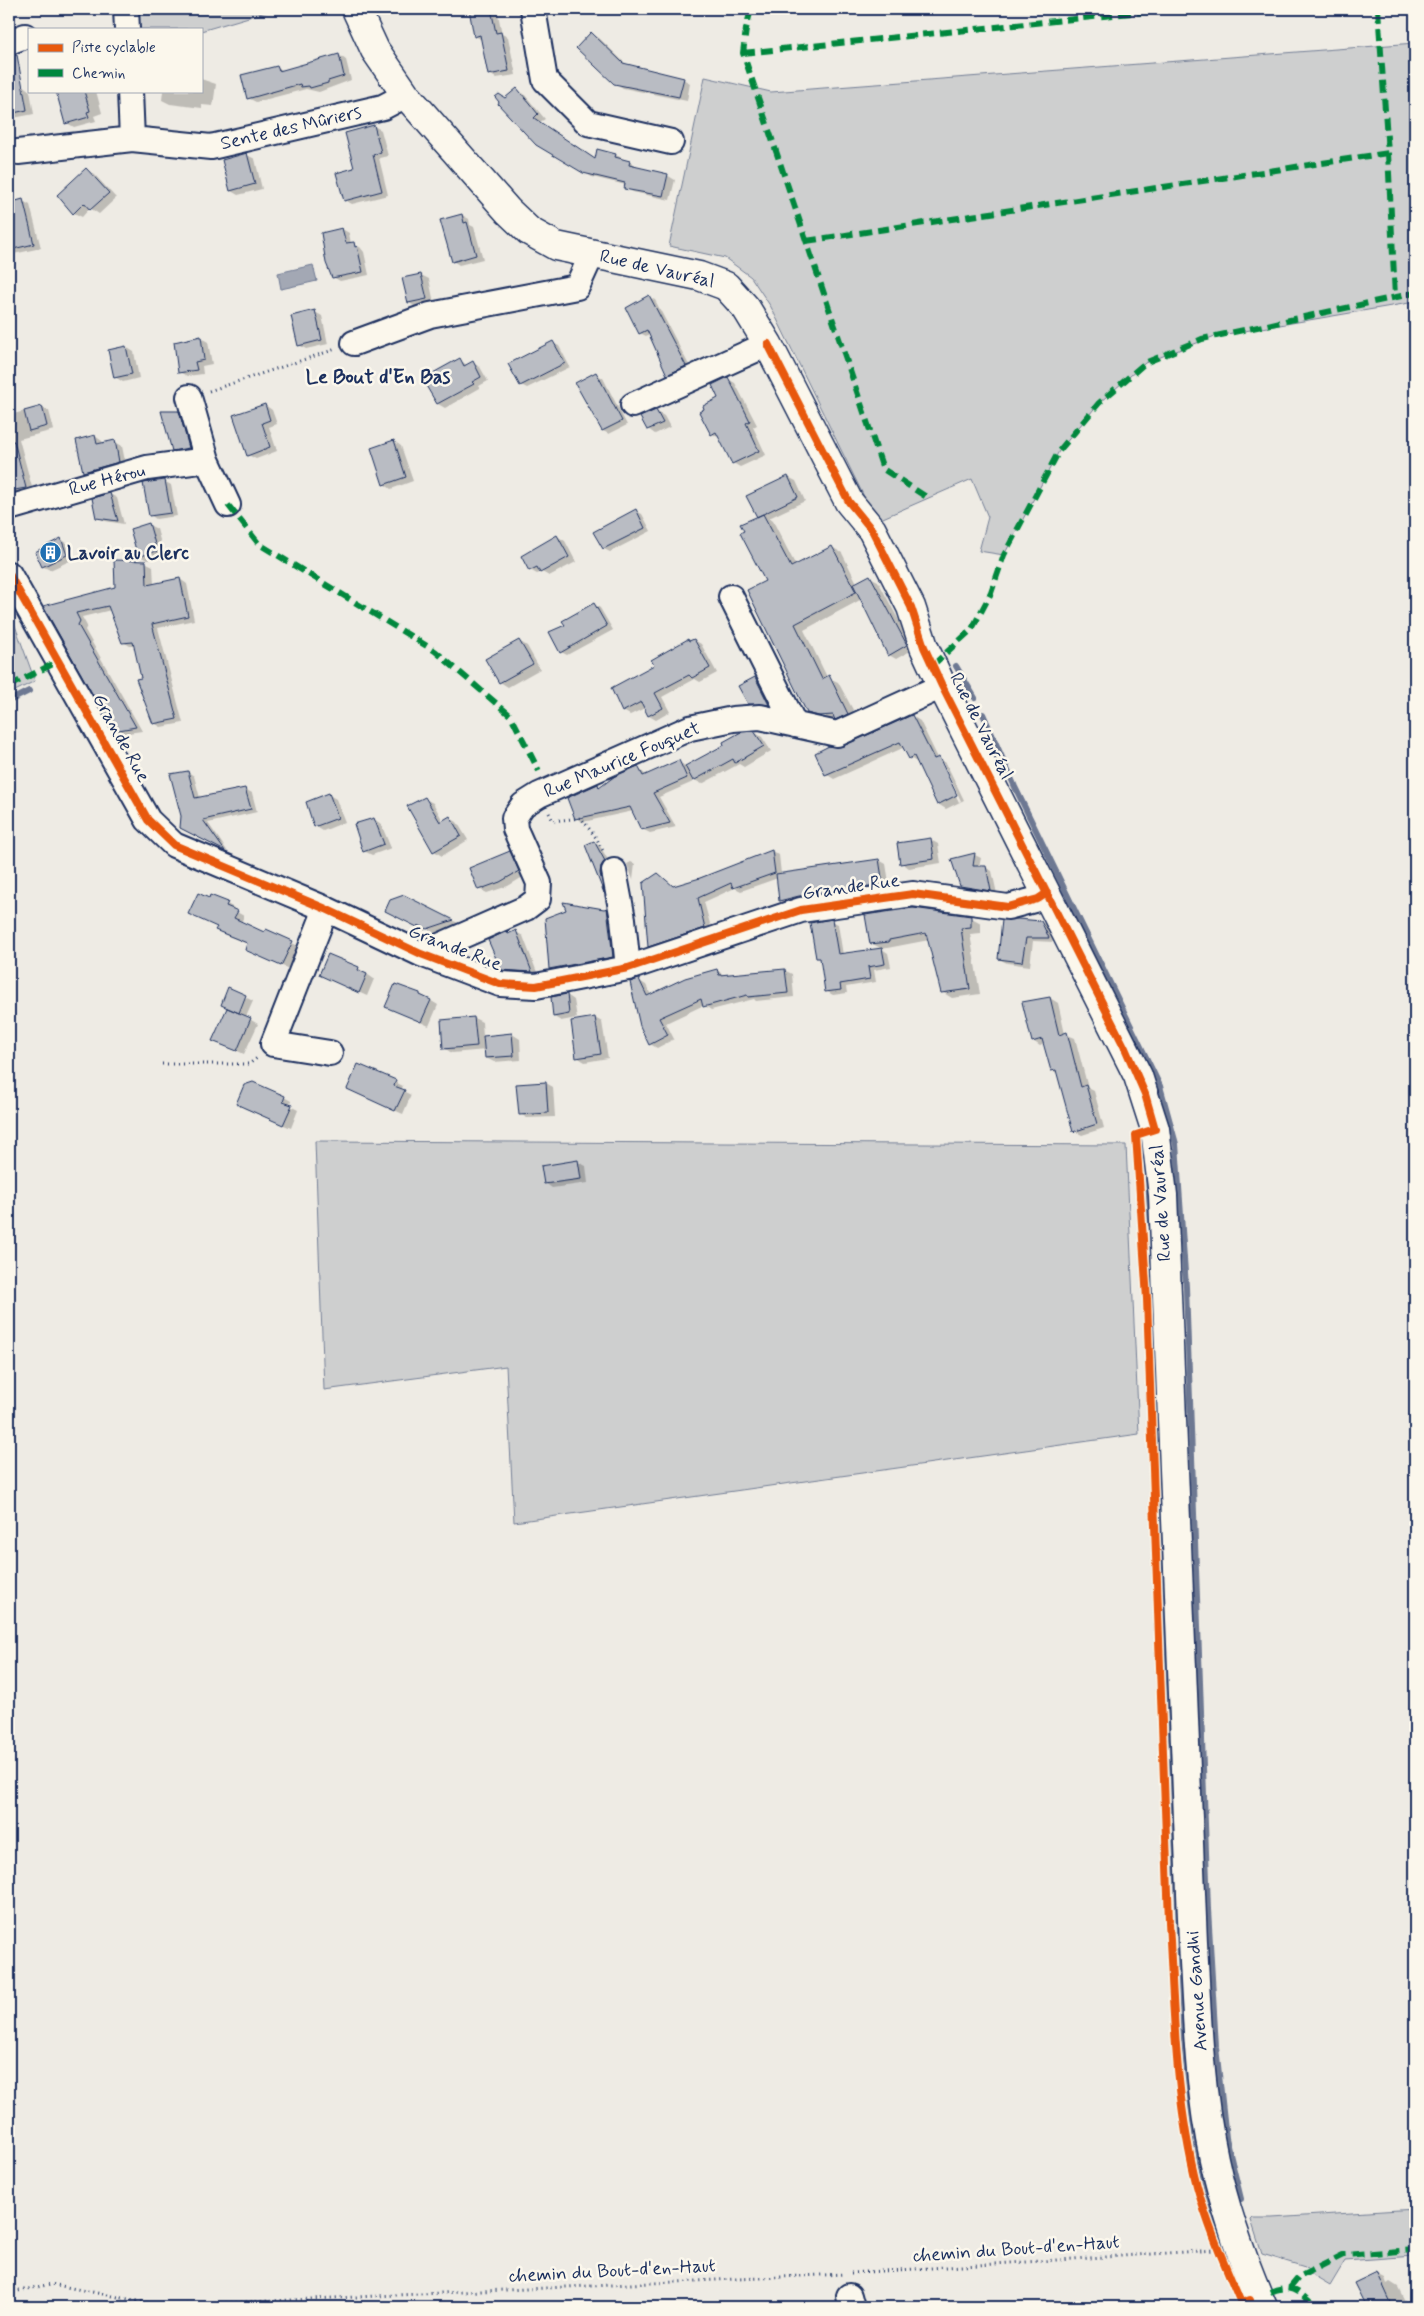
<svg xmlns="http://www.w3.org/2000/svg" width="1424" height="2316" font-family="Mynerve,sans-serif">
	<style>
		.green { fill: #cecfcf; stroke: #747f96 }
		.water { fill: #a3a8b4; stroke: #6d7892 }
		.shadow { fill: #0003; fill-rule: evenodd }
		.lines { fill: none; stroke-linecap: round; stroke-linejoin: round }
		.stream { stroke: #6d7892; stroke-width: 6 }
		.building { fill: #b9bcc3; stroke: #1b2f5e }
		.minor-casing { stroke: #1b2f5e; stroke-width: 28 }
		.major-casing { stroke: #1b2f5e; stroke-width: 31 }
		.path { stroke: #1b2f5e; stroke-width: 3; stroke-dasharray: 1 4; stroke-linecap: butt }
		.minor { stroke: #fbf7ec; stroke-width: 24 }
		.major { stroke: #fbf7ec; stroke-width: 28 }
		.quiet { stroke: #00873e; stroke-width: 6; stroke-dasharray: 12 6; stroke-linecap: butt }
		.cycleway-casing { stroke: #fbf7ec; stroke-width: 11 }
		.cycleway { stroke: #e8590c; stroke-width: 8 }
		.labels { text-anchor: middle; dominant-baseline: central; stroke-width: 5; stroke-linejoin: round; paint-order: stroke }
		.street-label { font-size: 19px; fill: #1b2f5e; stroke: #fbf7ec }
		.poi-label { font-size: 19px; font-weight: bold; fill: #1b2f5e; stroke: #fbf7ec; text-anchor: start }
		.neighbourhood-label { font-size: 20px; font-weight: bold; fill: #1b2f5e; stroke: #fbf7ec }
	</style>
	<rect width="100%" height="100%" fill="#eeebe4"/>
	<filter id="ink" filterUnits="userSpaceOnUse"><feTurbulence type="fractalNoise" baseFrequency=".02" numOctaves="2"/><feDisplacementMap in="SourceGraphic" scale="10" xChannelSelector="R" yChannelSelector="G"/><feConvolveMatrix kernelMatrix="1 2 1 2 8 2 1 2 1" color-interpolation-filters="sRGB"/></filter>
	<g filter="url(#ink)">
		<path class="green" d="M134,9H276L201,31V29H136Z
			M1415,43V302L1215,336L1145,363L1099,403L1059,451L1004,555L979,551L988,517L972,479L876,521L771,307L751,277L725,258L669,246L705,77L771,92Z
			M9,609L35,681L9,694Z
			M315,1141L1126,1145L1139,1434L514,1522L506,1366L324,1390Z
			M1415,2209V2256L1345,2261L1330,2286L1313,2276L1305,2267L1262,2254L1251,2220L1253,2218H1272Z"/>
		<path class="water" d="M313,265L317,281L281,289L278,273Z"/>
		<path class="shadow" d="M470,9H497L502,34L508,37L516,75L496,78L489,74L482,40L475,36Z
			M591,34L599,38L627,65L683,79L690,83L687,101L623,88L615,83Z
			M339,55L346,60L351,80L319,92L306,89L256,102L248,98L277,67L284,71Z
			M201,79L216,84L213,106L202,105V108L170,104L162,100L163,91H201Z
			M22,85L30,91L34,114L13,118L9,116V87Z
			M517,90L524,94L545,119L540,122L596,160L598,151L616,155L637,166L636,168L667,175L675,180L670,200L633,192L625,188L626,185L592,177L537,144L505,99Z
			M58,91H96L102,113L94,116L96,121L74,127L67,123Z
			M374,126L381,130L388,156L379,158L388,195L352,204L345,200L355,169Z
			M247,155L255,159L262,189L238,195L231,191Z
			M86,169L94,174L116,198L99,214L90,208L82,217L74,213Z
			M23,201L30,205L41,248L9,255V204Z
			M462,215L469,219L470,225L474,227L483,259L459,265L453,261Z
			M342,229L349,233L351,244L360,247L364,252L369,275L340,281L333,277Z
			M421,275L429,279L434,303L416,307L409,303Z
			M649,297L655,300L691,369L673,377L668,374L650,334L646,336L640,333Z
			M315,312L322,316L328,344L306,349L299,345Z
			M201,338L208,342L212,364L202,366L203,374L187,376L179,372Z
			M553,343L559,346L570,367L527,388L521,385Z
			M126,347L134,352L139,378L123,382L115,377Z
			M460,360L468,366L473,363L480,367L488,381L479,386L480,388L445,408L438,404Z
			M596,374L603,378L627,425L609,434L603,431Z
			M728,379L735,383L757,425L753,427L766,455L740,467L733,463L720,438L712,434L720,399Z
			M265,405L272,410L277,424L269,427L277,451L256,459L248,455Z
			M42,407L49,411L54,430L19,439L33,491L14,495L9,492V415Z
			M656,411L664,416L670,427L655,434L648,429Z
			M178,412L186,417L196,452L181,454L173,450Z
			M95,436L102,441L103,444L114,441L122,446L126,466L91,476L84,471Z
			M394,441L401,446L413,481L391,489L384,484Z
			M788,477L796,481L805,501L769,518L773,521L796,566L832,547L842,553L857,583L870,577L878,581L914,649L896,659L889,655L862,599L804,630L827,677L838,682L858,719L830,721L815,716L825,719L826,716L815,714V716L808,712L770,638L772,637L758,518Z
			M164,481L171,485L177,516L156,519L150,515Z
			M110,494L117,498L124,524L105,521L97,517Z
			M636,511L642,514L651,531L610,552L604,549Z
			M149,525L157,529L164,555L147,560L140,556Z
			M557,536L565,541L576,562L549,576L542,572L537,574L530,570Z
			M61,539L68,544L74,559L50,570L42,566Z
			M145,562L153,566L154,585L180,579L187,584L194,620L158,628L183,723L161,727L154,723L135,646H130L123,642L111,610L82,617L87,626L85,630L142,731L121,734L114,730L45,606L116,588Z
			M594,604L600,608L613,630L567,655L561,652Z
			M694,640L701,644L717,673L700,682L695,679L662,697L670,712L656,720L649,716L645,708L630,715L623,711L656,665Z
			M519,641L527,646L540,669L508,687L500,682Z
			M755,678L761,682L774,708L756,707L749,703Z
			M912,716L920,721L938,758L946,763L964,800L946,809L938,804L918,763L910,758L905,747L834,779L826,774L843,748ZM940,763H943L961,801L959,802Z
			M754,732L762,737L771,751L744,767L739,764L702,784L691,778L693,782L659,797L676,827L650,833L642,829L633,811L583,822L576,818L597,785L602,788L638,768L647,776L679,762L687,767Z
			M188,772L194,776L200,798L245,789L252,793L257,812L208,823L228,852L188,831Z
			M329,795L336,799L345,822L323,831L315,826Z
			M425,799L433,803L443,821L450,818L457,822L468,840L442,856L434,851L409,806Z
			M374,819L381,824L391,848L372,855L364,851Z
			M931,840L938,844L941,863L909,868L902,863Z
			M593,842L600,846L611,865L610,895L605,893L587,845Z
			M772,851L779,855L781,874L879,860L886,864L890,888L788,905L780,901L778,878L741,891L735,888L704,902L712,931L656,950L650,946L658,875L675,887Z
			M510,853L518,857L526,875L508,886L487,893L479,889Z
			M975,855L981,858L979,867H985L992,871L997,894L967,890L961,886L952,860Z
			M631,862L635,864L633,880L627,864Z
			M404,896L460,924L435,933L426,928L425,931L394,915Z
			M227,904L234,908L233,910L244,916L241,923L299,946L289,969L253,953L248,944L223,934L216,930L218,927L189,914Z
			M607,909L613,913L619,960L556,972L550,969L567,911Z
			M970,917L981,923V933L970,934L980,994L952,998L942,992L929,940L882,949L888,953L891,967L874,970L876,982L846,987L847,993L833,995L826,991L822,960L817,957L832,921L838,924L843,955L882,949L871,943Z
			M1041,922L1049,926L1055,942L1033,941L1030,966L1007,963L999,959Z
			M516,932L523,936L538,975L511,973L504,970L507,933L510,935Z
			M358,968L374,979L367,996L320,975Z
			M717,970L725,976L784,970L792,974L794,997L756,1001L754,999L711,1010L704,1005L666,1023L674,1039L657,1048L650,1044L638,980L646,985L651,995Z
			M229,989L253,1001L246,1017L258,1024L244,1054L214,1040L228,1008Z
			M420,994L438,1005L429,1026L387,1007Z
			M567,995L574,1000L577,1018L561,1021L554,1017Z
			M1050,998L1058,1003L1065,1034L1075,1038L1088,1088L1094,1091L1104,1128L1082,1135L1074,1131L1058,1074L1052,1070L1045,1044L1040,1046L1033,1041Z
			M474,1018L482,1022L483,1037L512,1034L520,1039L521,1060L494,1062L486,1058V1050L452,1053L444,1048L442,1021Z
			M595,1018L602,1022L608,1058L585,1062L577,1057Z
			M395,1082L403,1086L401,1090L411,1095L403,1114L356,1093Z
			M546,1083L553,1087L555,1117L527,1118L520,1114Z
			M284,1097L291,1101L290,1106L298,1110L291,1128L244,1108Z
			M578,1162L586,1166L588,1183L552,1188L545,1183Z
			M1377,2274L1385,2278L1387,2284L1390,2282L1398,2287L1408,2307H1367L1356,2284Z
			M1164,2303L1171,2307H1132Z"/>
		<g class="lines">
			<path class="stream" d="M956,666L975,698
				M9,701L29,691
				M983,714L1015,787L1160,1086L1176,1144L1186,1287L1208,1909L1216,2047L1226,2138L1241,2199
				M1148,1179L1151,1224
				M1158,1411L1183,2029C1190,2107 1198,2182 1228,2255"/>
		</g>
		<path class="building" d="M469,9H491L496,33L501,32L509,71L488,75L480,35L474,37Z
			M591,32L623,63L684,78L679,97L614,84L576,48Z
			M339,54L344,76L328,81V83L310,88L309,86L301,87L300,84L247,99L241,75L277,66L279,71Z
			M17,55L27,110L9,114V56Z
			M517,88L538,114L534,118L595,159L597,149L616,154L615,157L630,161L629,165L668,174L663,196L624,189L625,183L583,173L536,145L498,104L499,102L495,97L499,94L505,98Z
			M56,91H84L90,111L87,112L89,117L65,124Z
			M374,125L381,152L373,155L382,191L344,201L336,173L354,168L345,133Z
			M247,153L255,184L230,191L222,160Z
			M86,168L109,193L90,210L84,203L73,214L57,195Z
			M23,199L34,244L9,250V203Z
			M462,214L464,223L467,222L476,255L452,262L440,220Z
			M342,228L346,243L354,242L355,247L357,246L363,272L332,278L326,263L321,233Z
			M421,274L427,299L408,303L402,278Z
			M649,295L686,366L667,375L647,330L639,334L626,308Z
			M315,310L322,340L298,346L291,316Z
			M201,336L204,360L195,362L197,370L178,373L174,342Z
			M553,341L565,363L520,386L508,364Z
			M126,346L132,374L114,378L108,350Z
			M460,358L464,366L473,361L481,377L472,382L474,384L437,404L422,379Z
			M596,372L622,421L602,431L575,383Z
			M728,377L750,421L746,423L759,451L732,464L716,432L711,435L699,412L704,409L703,406L718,398L712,385Z
			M265,404L270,420L262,423L270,447L247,456L233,415Z
			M42,406L47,426L29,431L24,411Z
			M656,410L663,423L647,430L640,417Z
			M161,411H179L189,448L172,451Z
			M95,435L97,444L115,440L119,462L83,472L76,440Z
			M394,440L406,477L383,485L371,448Z
			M14,441L26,488L9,491V442Z
			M788,476L798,497L757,517L746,496Z
			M165,480L171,513L149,516L143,483Z
			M110,493L118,521L96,518L92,498Z
			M636,509L645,528L603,549L593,532Z
			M763,514L791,567L832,546L856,592L795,624L822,679L829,675L848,714L835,720L833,715L819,716L807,713L747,590L765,581L740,533L744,531L740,524Z
			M149,523L157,551L138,557L130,529Z
			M557,535L569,557L540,573L537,567L529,571L521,556Z
			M61,538L67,555L42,567L35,552Z
			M114,560L146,561L147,585L180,578L188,616L152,624L177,719L153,724L136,679L141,678L133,642L122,643L108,606L76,613L80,621L78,625L136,727L113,731L43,606L115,587Z
			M870,575L907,645L888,656L853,584Z
			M594,603L607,626L560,653L549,632L565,625L562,621Z
			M688,639L689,641L694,639L710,668L692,678L689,675L655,693L663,708L648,716L641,702L622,712L611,688L654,665L651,660Z
			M519,640L533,664L499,683L485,659Z
			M755,677L769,705L748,704L738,686Z
			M912,715L934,759L939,757L957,795L937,805L914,756L909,759L900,742L825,775L815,753L829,746H843Z
			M754,731L764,746L735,763L733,759L693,781L685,766L724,745L723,742L741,732Z
			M679,760L687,778L653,793L670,823L641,830L630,807L575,819L567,798L598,784L599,788L615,776L638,766L643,776Z
			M188,771L195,798L245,788L251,809L203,820L225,851L180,828L181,816L170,774Z
			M329,793L338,818L314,827L306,802Z
			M425,797L440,822L450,816L461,836L433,852L407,806Z
			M374,818L384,844L363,852L354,824Z
			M931,838L934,859L900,864L897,843Z
			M594,841L605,861L601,866L600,873L604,893L585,845Z
			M772,850L775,873L733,888L731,883L698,898L705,928L648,947L643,883L658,873L673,886L700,878Z
			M510,851L519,871L500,882L478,890L469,868Z
			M975,853L973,866H986L991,891L960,886L951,859Z
			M879,859L883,884L799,896L779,901L776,874Z
			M198,893L209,898L210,895L228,902L226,906L238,911L234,918L264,932L266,929L293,941L281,966L245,950L247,943L215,930L217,927L188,914Z
			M404,895L454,920L427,929L418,925L417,927L385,911L390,900Z
			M563,902L604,909L607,908L613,957L549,969L545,918L566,910Z
			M913,908L971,916V927L961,928L970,989L941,993L926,933L889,940V942L870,944L865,915Z
			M832,919L838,954L882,948L885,964L868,967L870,979L840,984L841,990L825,992L820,958H816L810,923Z
			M1018,919L1041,921L1049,938H1026L1022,962L998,959L1002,920Z
			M516,930L532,972L501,970L488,940L507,931L508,934Z
			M328,954L359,967L358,970L367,974L359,993L319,975Z
			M717,969L719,975L785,969L788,993L748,997L747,995L703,1007L701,999L659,1018L668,1035L649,1045L640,1026L630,982L639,979L647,996L685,978Z
			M395,984L420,993V995L431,1000L421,1022L385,1007Z
			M228,987L246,995L239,1013L221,1005Z
			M567,994L569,1014L553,1017L551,997Z
			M1050,997L1059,1035L1067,1032L1081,1087L1086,1085L1097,1124L1073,1132L1056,1070L1051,1071L1042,1039L1032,1042L1022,1002Z
			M227,1008L251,1018L237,1051L212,1041Z
			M474,1017L477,1046L443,1049L441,1020Z
			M595,1017L601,1054L576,1058L571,1021Z
			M512,1033L514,1056L485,1058L483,1036Z
			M358,1064L396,1080L394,1086L405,1090L395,1111L347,1089Z
			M253,1082L285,1096L283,1102L292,1105L283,1125L236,1104L244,1085Z
			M546,1082L548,1113L519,1115L516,1084Z
			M578,1160L581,1179L544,1184L541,1166Z
			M1377,2272L1387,2294L1393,2307H1366L1354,2283Z"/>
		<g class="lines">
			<defs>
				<path id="minor" d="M126,9L127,29
					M533,9L545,80L588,123L671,142
					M9,42L25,36
					M130,91L132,139L211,147L383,107L406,95
					M18,152L132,139
					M354,343L430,315L577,287L592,254
					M189,397L207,460L228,505
					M633,405L768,344
					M9,508L147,468L207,460
					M9,574L148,820L174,845L326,909L421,954L500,984L536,986L628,968L801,910L913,894L1008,907L1038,899L1047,893
					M731,597L795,725
					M614,871L623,919L628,968
					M326,909L273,1044L330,1053
					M421,954L526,908L538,899L539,883L515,829L514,818L523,805L539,795L690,728L733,719L760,717L837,734L942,686
					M849,2296L852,2307"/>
				<path id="major" d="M356,9L375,50L406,95L508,211L529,231L556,246L699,276L726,286L746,308L768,344L849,502L872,530L911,607L924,647L942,686L1138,1076L1155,1129L1163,1195L1193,1943C1197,2015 1199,2089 1214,2159C1225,2210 1242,2259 1263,2307"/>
			</defs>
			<use href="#minor" class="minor-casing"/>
			<use href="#major" class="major-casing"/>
			<path class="path" d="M209,391L336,349
				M549,813L553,821L581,818L597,839L604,853
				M162,1064H249L257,1058
				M851,2273L1216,2250
				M9,2293L51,2284L164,2306L844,2274"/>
			<use href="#minor" class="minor"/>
			<use href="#major" class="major"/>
			<path class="quiet" d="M751,9L746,29L743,53L883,469L928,498
				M1378,9L1388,153L1395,297
				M743,53L1171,9
				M806,241L1388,153
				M228,505L259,544L435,651L511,716L539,771
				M933,665L972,629L991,593L1004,555L1059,451L1099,403L1145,363L1202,339L1415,293
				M9,686L59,661
				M1290,2288L1299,2277L1343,2255L1415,2250
				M1270,2292C1293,2282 1299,2293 1316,2307"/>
			<defs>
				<path id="cycleway" d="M768,344L849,502L872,530L911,607L924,647L942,686L1125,1048L1145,1094L1155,1129L1136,1135L1147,1299L1169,1922C1174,2009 1175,2100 1197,2186C1208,2227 1225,2265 1241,2303L1250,2300
					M9,574L148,820L174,845L326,909L421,954L500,984L536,986L628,968L801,910L913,894L1008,907L1038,899L1047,893"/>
			</defs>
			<use href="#cycleway" class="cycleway-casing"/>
			<use href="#cycleway" class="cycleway"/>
		</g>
	</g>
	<defs>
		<symbol id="building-disc" viewBox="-11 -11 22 22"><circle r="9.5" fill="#1f6fb2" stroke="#fbf7ec"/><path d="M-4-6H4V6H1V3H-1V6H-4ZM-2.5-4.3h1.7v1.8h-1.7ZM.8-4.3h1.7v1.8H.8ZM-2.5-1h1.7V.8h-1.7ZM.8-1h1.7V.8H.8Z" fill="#fff"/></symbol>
	</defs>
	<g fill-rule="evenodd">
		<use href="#building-disc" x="38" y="540" width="25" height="25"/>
	</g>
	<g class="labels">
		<g class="street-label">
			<text transform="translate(291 128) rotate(-13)">Sente des Mûriers</text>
			<text transform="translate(657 269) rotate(13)">Rue de Vauréal</text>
			<text transform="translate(107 480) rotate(-15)">Rue Hérou</text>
			<text transform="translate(981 726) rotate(63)">Rue de Vauréal</text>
			<text transform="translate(121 738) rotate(61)">Grande Rue</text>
			<text transform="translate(622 760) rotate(-23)">Rue Maurice Fouquet</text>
			<text transform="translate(851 887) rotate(-8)">Grande Rue</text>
			<text transform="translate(455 948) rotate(21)">Grande Rue</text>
			<text transform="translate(1161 1203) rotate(-94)">Rue de Vauréal</text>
			<text transform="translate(1197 1991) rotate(-94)">Avenue Gandhi</text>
			<text transform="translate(1016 2249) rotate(-4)">chemin du Bout-d'en-Haut</text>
			<text transform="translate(612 2271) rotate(-3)">chemin du Bout-d'en-Haut</text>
		</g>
		<g class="poi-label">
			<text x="67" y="553">Lavoir au Clerc</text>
		</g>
		<g class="neighbourhood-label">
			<text x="378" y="377">Le Bout d'En Bas</text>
		</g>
	</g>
	<rect width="1424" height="2316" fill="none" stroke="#fbf7ec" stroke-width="30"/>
	<rect x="15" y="15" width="1394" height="2286" fill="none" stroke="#1b2f5e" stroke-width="2" filter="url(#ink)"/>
	<rect x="28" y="28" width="175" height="65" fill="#fbf7ec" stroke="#a1a7b3"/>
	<rect x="38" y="44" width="25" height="8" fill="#e8590c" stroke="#a1a7b3"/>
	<text x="72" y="52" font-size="15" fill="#1b2f5e">Piste cyclable</text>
	<rect x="38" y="69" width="25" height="8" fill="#00873e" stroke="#a1a7b3"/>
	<text x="72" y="78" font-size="15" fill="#1b2f5e">Chemin</text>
</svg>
